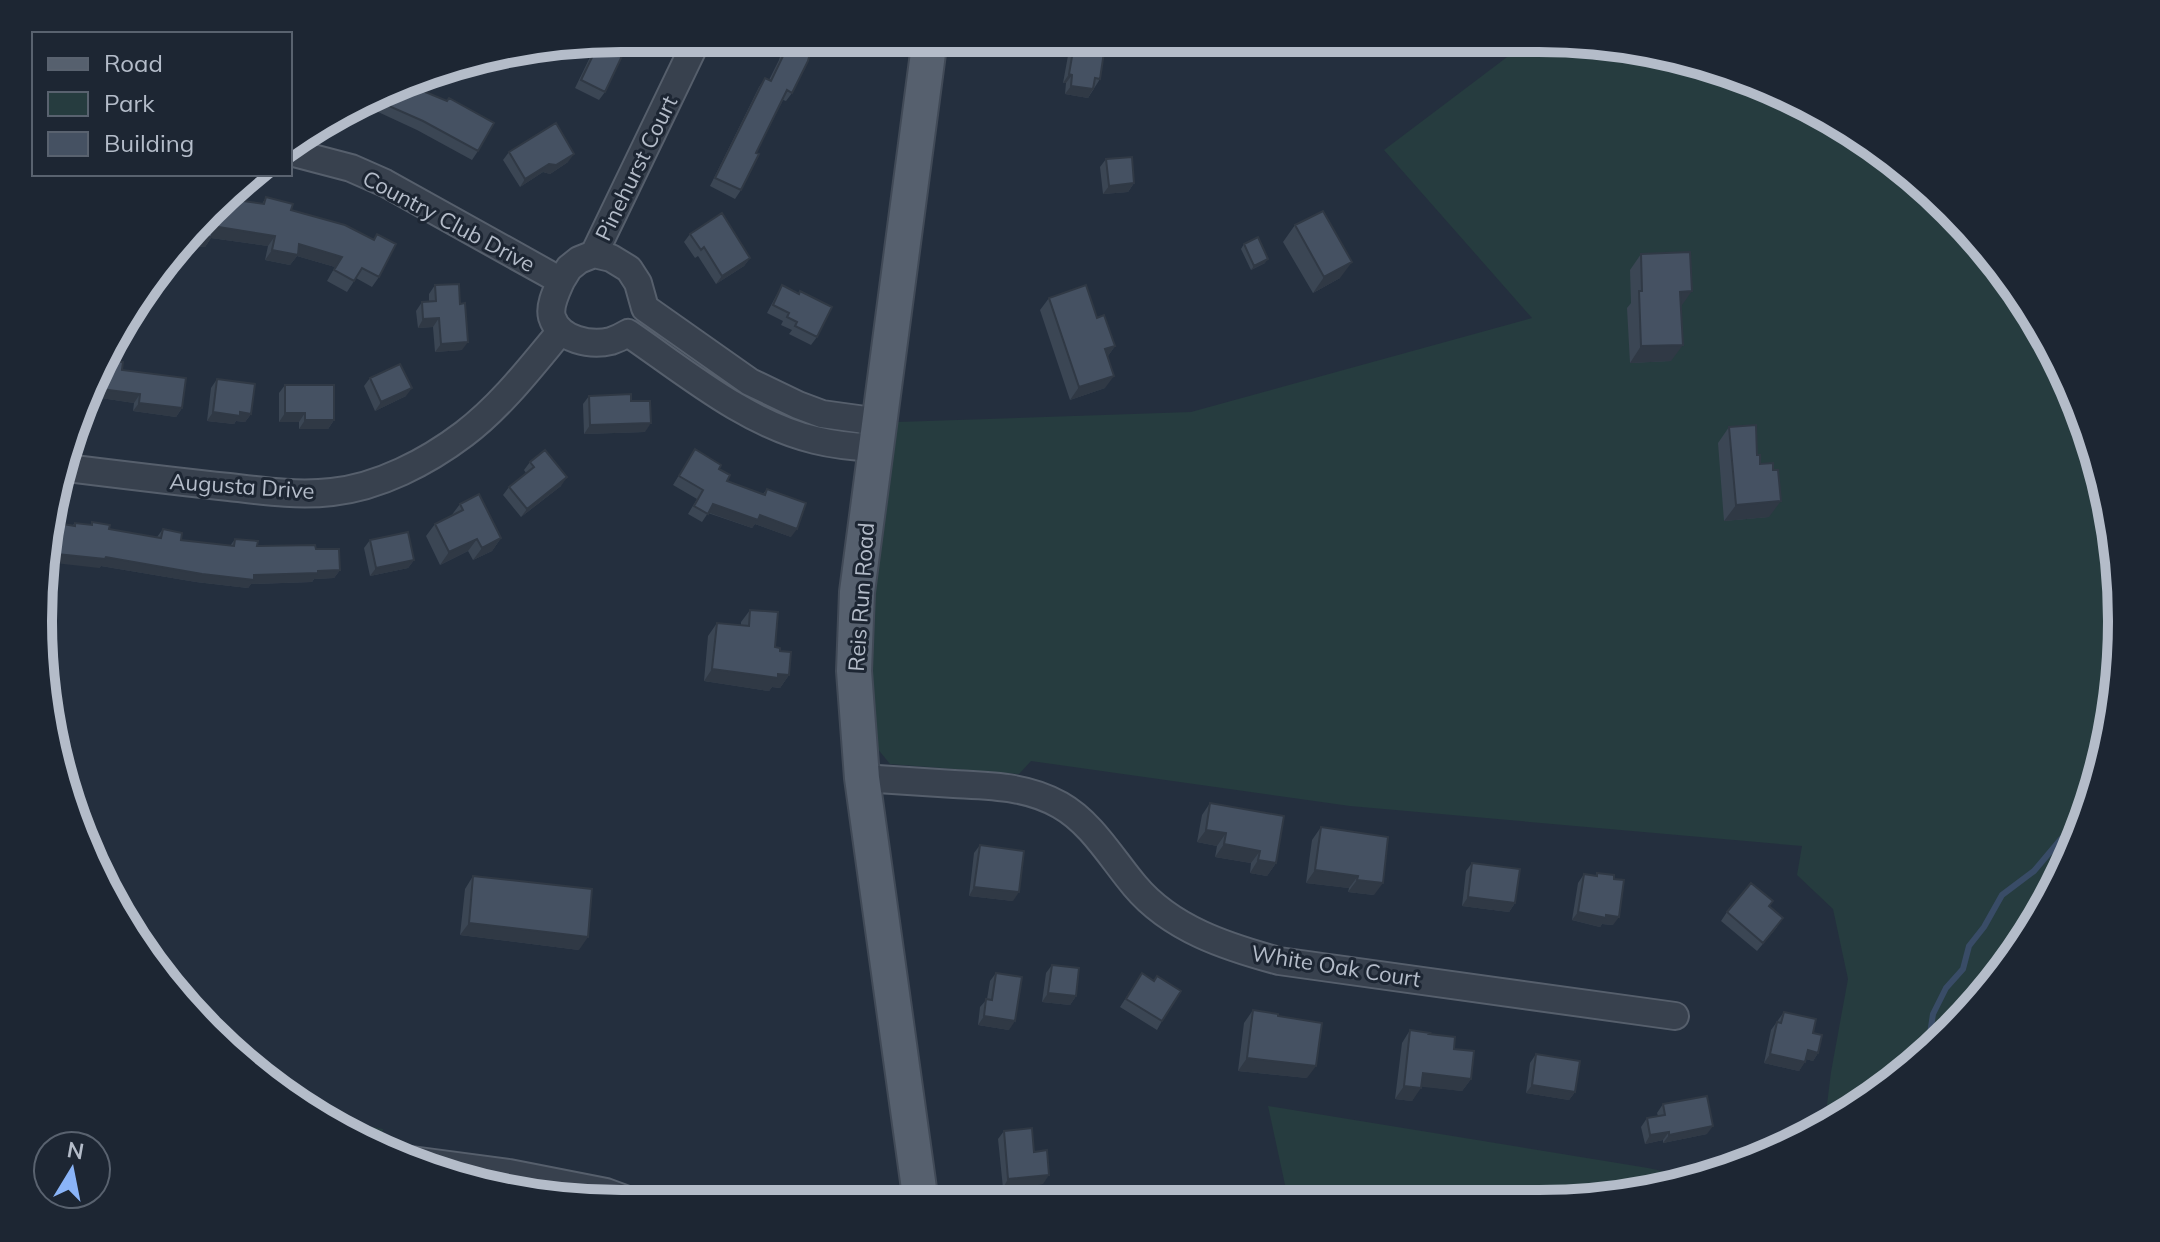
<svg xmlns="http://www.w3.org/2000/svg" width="2160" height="1242" font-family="Mulish,sans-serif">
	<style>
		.green { fill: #263c3f }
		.water { fill: #394c67 }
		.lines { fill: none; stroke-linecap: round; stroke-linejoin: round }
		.stream { stroke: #394c67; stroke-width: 6 }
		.minor-casing { stroke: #565f6c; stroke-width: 30 }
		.major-casing { stroke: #414a57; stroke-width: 38 }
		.minor { stroke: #38414e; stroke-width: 26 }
		.major { stroke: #56606e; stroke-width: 34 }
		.wall { fill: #3b4654 }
		.shaded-wall { fill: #303945 }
		.building { fill: #455162; stroke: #303945; stroke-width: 2 }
		.labels { text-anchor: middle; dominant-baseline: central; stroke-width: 6; stroke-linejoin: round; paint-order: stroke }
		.street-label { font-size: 22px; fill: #b4bcc9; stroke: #1d2633 }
		.rim { fill: none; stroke: #b4bcc9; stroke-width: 10 }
	</style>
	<rect width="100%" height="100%" fill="#242f3e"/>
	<path class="green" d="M1531,39H1578L1727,69L1863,136L1951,208L2023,297L2077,397L2111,507L2122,621L2113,713L2111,734L2078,844L2024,945L1951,1034L1831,1126L1824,1129L1831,1072L1848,979L1833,909L1797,875L1802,846L1350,806L1031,761L1019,774L890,764L872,742L871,627L897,422L1191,412L1532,318L1384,150Z
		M1268,1106L1648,1168L1699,1179L1578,1203H1289Z
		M321,1118L383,1129L381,1147Z"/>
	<path class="water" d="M2121,635L2111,734L2108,744L2099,739L2097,707L2103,679L2113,665L2114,650Z"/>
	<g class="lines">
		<path class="stream" d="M1936,1045L1930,1034L1933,1014L1946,988L1963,969L1969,946L1984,927L2002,895L2034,871L2061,839"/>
		<defs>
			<path id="minor" d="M290,152L351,168L385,183L561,281L569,268L579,260L594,254L611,258L629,269L638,283L645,308L750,382L798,405L822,414L880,422
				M594,254L698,38
				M561,281C556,292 549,306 552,317C559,340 591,346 611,341C617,339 623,336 628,333C685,372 747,424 815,440C835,445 856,447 876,448
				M59,467C116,474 172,481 229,487C263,491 297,496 332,492C379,487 427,462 464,434C501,406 531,367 560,332
				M862,778C893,780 923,782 954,784C991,786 1027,786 1060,805C1092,823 1112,859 1135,886C1171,929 1227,947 1279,961L1675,1016
				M404,1159L509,1173L606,1192L636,1203"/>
			<path id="major" d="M921,1203L862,778L854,671L857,592L930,38"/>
		</defs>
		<use href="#minor" class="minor-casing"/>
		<use href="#major" class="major-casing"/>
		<use href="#minor" class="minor"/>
		<use href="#major" class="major"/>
	</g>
	<path class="wall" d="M785,38H814L792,93L786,101L783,100L756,153L741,190L735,199L710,186L759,87L765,78L769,80L779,60Z
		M1071,39H1106L1100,79L1088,98L1065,94L1066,83H1063Z
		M598,45L605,92L599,100L575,88L592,53Z
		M406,84L478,151L472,160L417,130L376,111L378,106L370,103Z
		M509,152L568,162L550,174L543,172L520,187L503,160Z
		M1106,159L1134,183L1128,192L1103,194L1100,167Z
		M266,197L291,210L373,240L377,234L379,277L372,287L356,278L347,292L327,281L335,267L297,256L290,265L265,260L268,246L211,238L205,247L185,246L262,204Z
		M1295,225L1340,278L1313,293L1283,242Z
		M690,234L750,258L744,266L716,284L698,256L695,258L684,242Z
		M1244,244L1265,263L1251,270L1241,249Z
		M1641,254L1681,307L1671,361L1630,363L1627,308L1631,303L1630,270Z
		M435,285L462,350L435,352L433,327L418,328L416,311L422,302H429V294Z
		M782,285L817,337L811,345L789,334L792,330L781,325L783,321L767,313L777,294Z
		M1049,298L1097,318L1115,346L1108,356L1105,388L1070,400L1040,310Z
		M122,370L182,408L176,417L133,411L134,403L101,398L96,406L88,404Z
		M370,378L406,396L375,411L364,386Z
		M217,379L251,414L245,422L236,421L234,424L207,421L211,388Z
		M285,385L334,420L328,429H299V422H279V393Z
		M589,396L631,401L645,432L584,434L583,404Z
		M1729,427L1757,455L1760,464L1769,517L1724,521L1718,443Z
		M695,449L719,469L727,481L763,494L767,489L791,537L755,524L752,528L708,513L702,522L688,514L697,499L673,485Z
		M530,462L561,486L521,517L503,495L509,487L526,473L524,470Z
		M460,504L501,538L492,551L473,560L468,551L440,565L426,536L435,524L451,516Z
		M92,522L109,529L157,537L163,529L181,540L230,546L235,539L257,546L316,549L340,570L334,578L314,579L312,582L251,584L248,588L196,582L101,566L99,568L73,525L75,523L90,525Z
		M370,540L414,560L408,568L370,576L364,548Z
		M750,610L775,647L780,651L789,675L780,688L772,687L769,691L704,681L708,636L717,623L741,625V622Z
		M1210,803L1276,863L1267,876L1250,873L1251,863L1215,857L1217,846L1197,842L1202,815Z
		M1321,827L1374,895L1348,892L1349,888L1306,883L1312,840Z
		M980,845L1013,901L969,896L974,853Z
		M1472,863L1515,903L1509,912L1462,906L1466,871Z
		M1597,873L1613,925L1602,924L1600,927L1572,920L1578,883L1584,874L1595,876Z
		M473,876L579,950L460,935L465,889Z
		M1773,901L1769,907L1777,927L1757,951L1721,921L1727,912Z
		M1052,965L1076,996L1070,1005L1042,1002L1046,973Z
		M996,973L1009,1030L978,1025L980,1007L987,999L990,981Z
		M1154,981L1162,1021L1157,1030L1120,1007L1136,982Z
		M1253,1010L1307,1078L1238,1071L1244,1023Z
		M1784,1012L1813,1033L1818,1053L1813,1061L1806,1059L1799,1071L1764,1063L1771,1030Z
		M1410,1030L1429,1034L1471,1079L1462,1091L1421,1086L1412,1101L1395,1099L1402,1043Z
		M1536,1054L1575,1092L1569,1100L1526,1093L1530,1063Z
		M1663,1104L1707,1134L1663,1143V1140L1645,1144L1641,1127L1647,1118L1658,1116L1657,1113Z
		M1004,1131L1034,1152L1043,1184L1003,1188L998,1139Z"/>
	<path class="shaded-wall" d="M1069,74L1072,75L1066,83H1063Z
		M1071,86L1093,89L1088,98L1065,94Z
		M382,97L384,98L378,106L370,103Z
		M574,154L568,162L550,174L543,172L520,187L525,179L549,164Z
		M1134,183L1128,192L1103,194L1109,186Z
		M212,226L275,236L268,246L211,238L205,247L185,246L194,236Z
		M299,244L342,257L335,267L297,256L290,265L265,260L272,250Z
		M750,258L744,266L716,284L722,276Z
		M1268,259L1265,263L1251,270L1254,266Z
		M1352,262L1340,278L1313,293L1324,277Z
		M1692,291L1680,308V292Z
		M439,318L433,327L418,328L423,319Z
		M468,342L462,350L435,352L441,344Z
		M1683,345L1671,361L1630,363L1641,346Z
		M1115,346L1106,359L1105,349Z
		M1114,376L1105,388L1070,400L1079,387Z
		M412,388L406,396L375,411L381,402Z
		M102,389L140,394L134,403L101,398L96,406L88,404L92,396Z
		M139,403L182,408L176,417L133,411Z
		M213,412H240L251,414L245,422L236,421L234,424L207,421Z
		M285,413H305L299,422H279Z
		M305,420H334L328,429H299Z
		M651,423L645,432L584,434L590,425Z
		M567,477L561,486L521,517L527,509Z
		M1781,501L1769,517L1724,521L1736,505Z
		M713,504L760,515L797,529L791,537L755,524L752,528L707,512Z
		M501,538L492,551L473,560L482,548Z
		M477,539L468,551L440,565L449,552Z
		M47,553L106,557L254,575L340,570L334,578L314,579L312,582L251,584L248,588L196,582L101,566L99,568L46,562Z
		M414,560L408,568L370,576L376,568Z
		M712,669L789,675L780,688L772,687L769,691L704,681Z
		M1206,830L1226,833L1217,846L1197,842Z
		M1224,844L1260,851L1251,863L1215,857Z
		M1258,860L1276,863L1267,876L1250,873Z
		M1315,870L1358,876L1349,888L1306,883Z
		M1357,880L1383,883L1374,895L1348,892Z
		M974,887L1019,892L1013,901L969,896Z
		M1468,897L1515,903L1509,912L1462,906Z
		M1578,912L1606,915L1619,917L1613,925L1602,924L1600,927L1572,920Z
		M469,923L588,937L579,950L460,935Z
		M1048,993L1076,996L1070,1005L1042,1002Z
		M984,1016L1015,1021L1009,1030L978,1025Z
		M1808,1050L1818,1053L1813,1061L1802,1058Z
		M1770,1054L1805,1062L1799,1071L1764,1063Z
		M1247,1058L1316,1066L1307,1078L1238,1071Z
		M1423,1073L1471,1079L1462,1091L1414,1086Z
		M1532,1085L1575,1092L1569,1100L1526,1093Z
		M1404,1086L1421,1088L1412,1101L1395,1099Z
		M1713,1126L1707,1134L1663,1143L1669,1135Z
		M1669,1132L1663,1140L1645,1144L1650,1135Z
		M1049,1175L1043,1184L1003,1188L1008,1179Z"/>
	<path class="building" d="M789,38H814L808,61L792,93L787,90L756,153L759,154L741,190L715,178L765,78L771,81L785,52Z
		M1075,39H1106L1100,79L1095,78L1093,89L1071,86L1072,75L1069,74Z
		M598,45L622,56L605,92L581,80Z
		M406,84L447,101L449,98L494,123L478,151L423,121L382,103L384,98L382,97Z
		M556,123L574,154L556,165L549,164L525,179L509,152Z
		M1132,157L1134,183L1109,186L1106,159Z
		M266,197L293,204L291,210L345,225L374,240L377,234L396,244L379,277L362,268L354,281L334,270L342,257L299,244L298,255L272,250L275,236L212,226V237L194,236L229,199L264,204Z
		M1323,211L1352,262L1324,277L1295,225Z
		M722,213L750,258L722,276L704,247L701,250L690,234Z
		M1258,237L1268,259L1254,266L1244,244Z
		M1690,252L1692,291L1680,292L1683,345L1641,346L1639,291H1642L1641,254Z
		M459,284L460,304L465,303L468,342L441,344L439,318L423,319L422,302L436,301L435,285Z
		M782,285L799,294L800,291L832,307L817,337L795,326L797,322L787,317L789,313L773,305Z
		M1086,285L1097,318L1104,315L1115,346L1105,349L1114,376L1079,387L1049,298Z
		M108,360L123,362L122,370L186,378L182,408L139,403L140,394L102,389L101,397L92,396Z
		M400,364L412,388L381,402L370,378Z
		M217,379L255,384L251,414L240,412V416L213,412Z
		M285,385H334V420H305V413H285Z
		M631,394V401H650L651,423L590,425L589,396Z
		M1756,425L1757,455H1760V464L1773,463V470H1778L1781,501L1736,505L1729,427Z
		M695,449L721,465L719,469L730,475L727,481L765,495L767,489L806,503L797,529L760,515L758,520L713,504L708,514L694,506L703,490L679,476Z
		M545,450L567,477L527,509L509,487L534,467L530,462Z
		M479,494L501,538L482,548L477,539L449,552L435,524L463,510L460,504Z
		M51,522L75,526V523L92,525V522L110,525L109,529L161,538L163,529L182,533L181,540L234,546L235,539L258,541L257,546L315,545L316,549H339L340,570L318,571V573L254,575V580L202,574L106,557L105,559L47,553Z
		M408,532L414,560L376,568L370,540Z
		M750,610L778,612L775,647L780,648V651L791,652L789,675L778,674V678L712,669L717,623L749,626Z
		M1210,803L1284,816L1276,863L1258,860L1260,851L1224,844L1226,833L1206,830Z
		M1321,827L1388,837L1383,883L1357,880L1358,876L1315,870Z
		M980,845L1024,851L1019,892L974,887Z
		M1472,863L1520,869L1515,903L1468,897Z
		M1597,873L1614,875V879L1624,880L1619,917L1606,915V918L1578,912L1584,874L1597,876Z
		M473,876L592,889L588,937L469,923Z
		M1751,883L1773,901L1769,906L1783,918L1763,943L1727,912Z
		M1052,965L1079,968L1076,996L1048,993Z
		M996,973L1022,977L1015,1021L984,1016L986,999L992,1000Z
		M1142,973L1154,981L1157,976L1181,991L1162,1021L1126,999Z
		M1253,1010L1278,1014V1016L1322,1023L1316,1066L1247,1058Z
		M1784,1012L1816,1019L1813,1033L1822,1035L1818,1053L1808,1050L1805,1062L1770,1054L1777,1022L1781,1023Z
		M1410,1030L1430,1033L1429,1034L1455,1037L1454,1049L1474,1051L1471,1079L1423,1073L1421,1088L1404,1086Z
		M1536,1054L1580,1061L1575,1092L1532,1085Z
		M1707,1096L1713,1126L1669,1135V1132L1650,1135L1647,1118L1665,1115L1663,1104Z
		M1032,1128L1034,1152L1047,1150L1049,1175L1008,1179L1004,1131Z"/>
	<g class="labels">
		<g class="street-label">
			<text transform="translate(636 168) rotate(-64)">Pinehurst Court</text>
			<text transform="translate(449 221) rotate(28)">Country Club Drive</text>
			<text transform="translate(242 486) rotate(4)">Augusta Drive</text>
			<text transform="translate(861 597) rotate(-86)">Reis Run Road</text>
			<text transform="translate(1336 966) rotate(9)">White Oak Court</text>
		</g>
	</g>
	<path d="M0 0H2160V1242H0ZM621 52H1539A569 569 0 0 1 2108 621V621A569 569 0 0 1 1539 1190H621A569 569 0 0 1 52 621V621A569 569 0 0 1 621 52Z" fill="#1d2633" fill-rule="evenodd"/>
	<path class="rim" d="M621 52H1539A569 569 0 0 1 2108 621V621A569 569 0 0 1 1539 1190H621A569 569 0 0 1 52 621V621A569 569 0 0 1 621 52Z"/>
	<rect x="32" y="32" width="260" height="144" fill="#1d2633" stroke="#59626f" stroke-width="2"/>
	<rect x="48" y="58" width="40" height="12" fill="#56606e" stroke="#59626f" stroke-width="2"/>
	<text x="104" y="72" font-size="24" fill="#b4bcc9">Road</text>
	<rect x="48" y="92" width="40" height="24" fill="#263c3f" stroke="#59626f" stroke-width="2"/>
	<text x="104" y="112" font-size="24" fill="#b4bcc9">Park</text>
	<rect x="48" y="132" width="40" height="24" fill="#455162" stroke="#59626f" stroke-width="2"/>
	<text x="104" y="152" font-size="24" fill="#b4bcc9">Building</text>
	<g transform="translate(72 1170) rotate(10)"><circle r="38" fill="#1d2633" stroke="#59626f" stroke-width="2"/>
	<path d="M0-6L14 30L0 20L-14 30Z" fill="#8ab4f8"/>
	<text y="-12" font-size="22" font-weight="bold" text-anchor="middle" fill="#b4bcc9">N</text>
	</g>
</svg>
